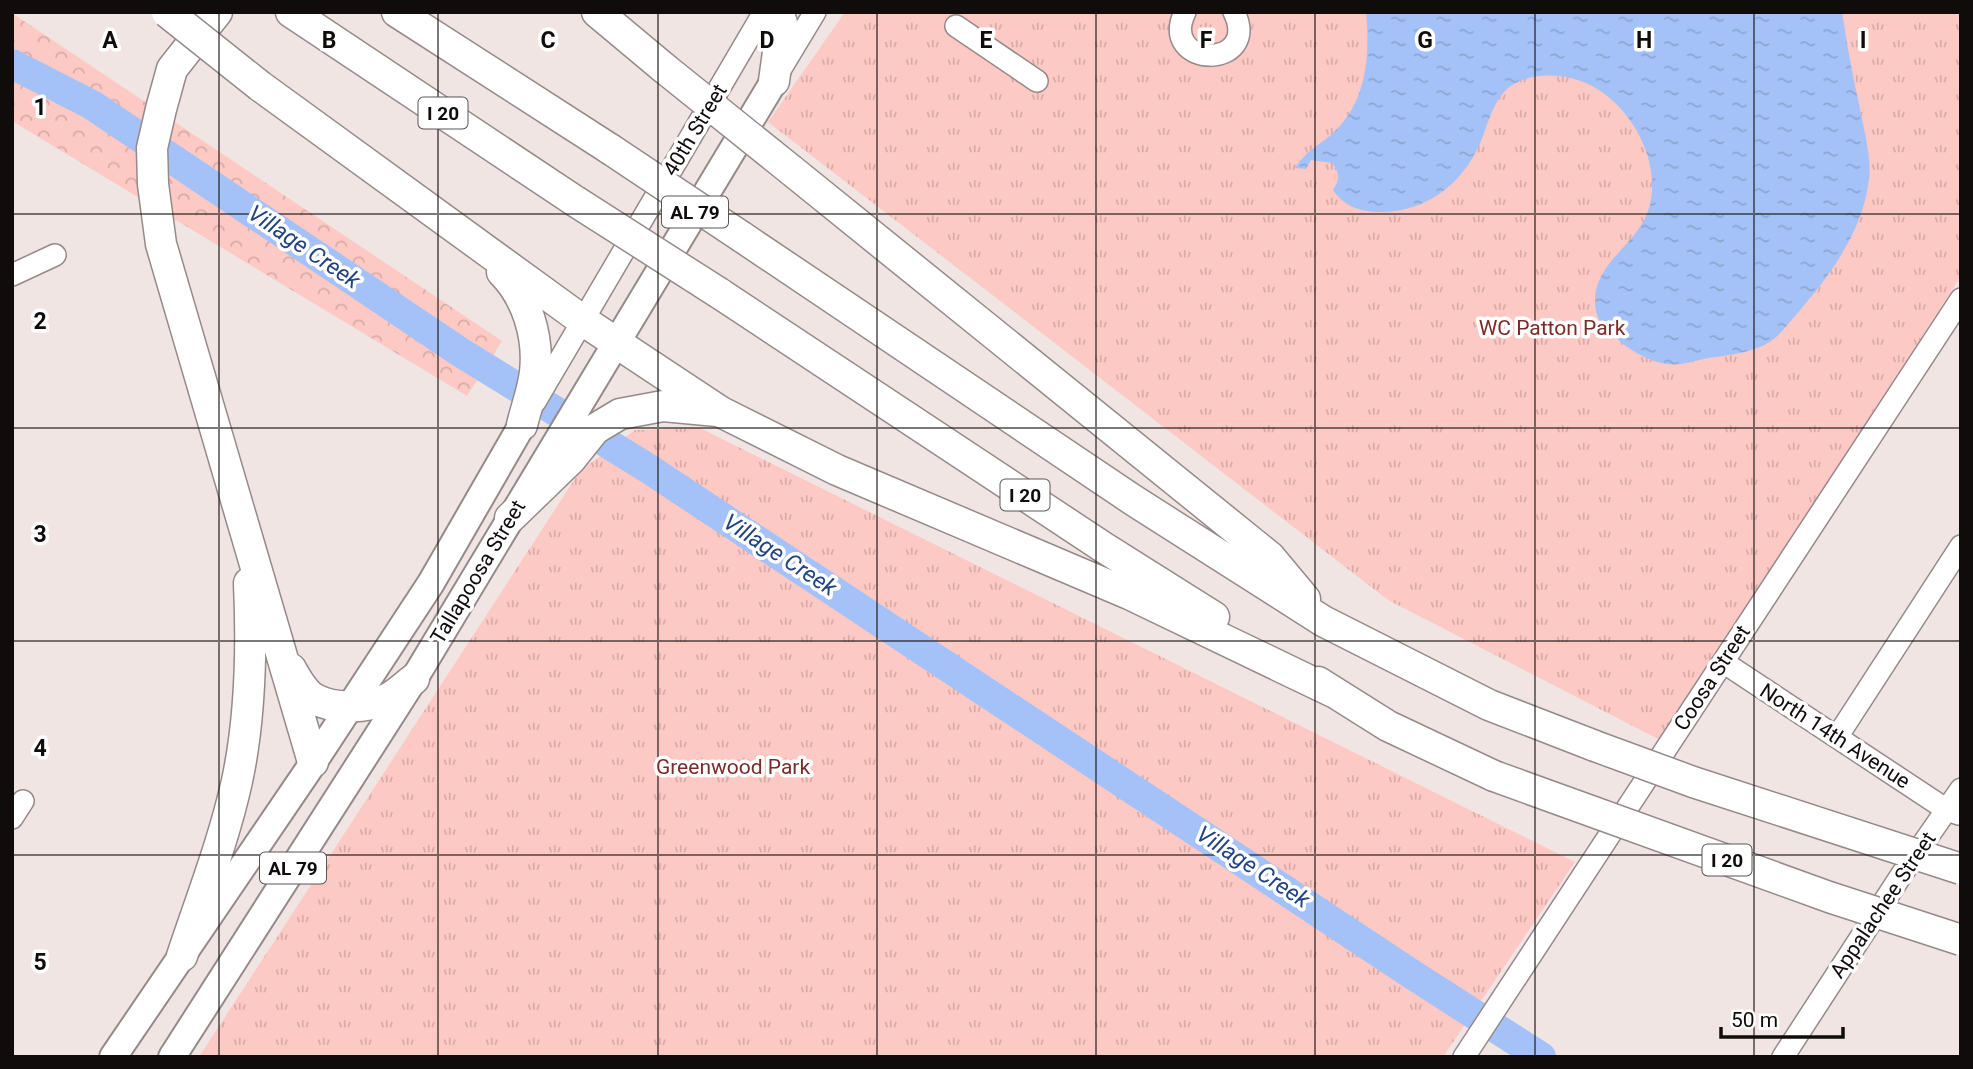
<svg xmlns="http://www.w3.org/2000/svg" width="1973" height="1069" font-family="Roboto,sans-serif">
	<style>
		.grass { fill: url(#grass-tufts) }
		.forest { fill: url(#forest-crowns) }
		.water { fill: url(#water-ripples) }
		.lines { fill: none; stroke-linecap: round; stroke-linejoin: round }
		.river { stroke: #a4c2f7; stroke-width: 30 }
		.minor-casing { stroke: #958a89; stroke-width: 24 }
		.major-casing { stroke: #958a89; stroke-width: 30 }
		.highway-casing { stroke: #958a89; stroke-width: 33 }
		.minor { stroke: #fff; stroke-width: 21 }
		.major { stroke: #fff; stroke-width: 26 }
		.highway { stroke: #fff; stroke-width: 30 }
		.highway-bridge-casing { stroke: #958a89; stroke-width: 33; stroke-linecap: butt }
		.highway-bridge { stroke: #fff; stroke-width: 30 }
		.grid { fill: none; stroke: #100c0b; stroke-width: 2; stroke-opacity: 0.55 }
		.labels { text-anchor: middle; dominant-baseline: central; stroke-width: 7; stroke-linejoin: round; paint-order: stroke }
		.shield { fill: #fff; stroke: #585554; stroke-width: 2 }
		.shield-label { font-size: 19px; font-weight: bold; fill: #100c0b }
		.street-label { font-size: 21px; fill: #100c0b; stroke: #fff }
		.park-label { font-size: 21px; fill: #7b2a28; stroke: #fff }
		.water-label { font-size: 23px; font-style: italic; fill: #214382; stroke: #fff }
		.grid-label { font-size: 23px; text-anchor: middle; font-weight: bold; fill: #100c0b; stroke: #fff; stroke-width: 7; stroke-linejoin: round; paint-order: stroke }
	</style>
	<defs>
		<pattern id="grass-tufts" width="24" height="20" patternUnits="userSpaceOnUse" patternTransform="scale(1.75)"><rect width="24" height="20" fill="#fdc9c4"/><path d="M3 7l-1-3M5 7V3M7 7l1-3M15 17l-1-3M17 17v-4M19 17l1-3" fill="none" stroke="#d8aba7"/></pattern>
		<pattern id="forest-crowns" width="20" height="18" patternUnits="userSpaceOnUse" patternTransform="scale(1.75)"><rect width="20" height="18" fill="#fdc9c4"/><path d="M2 6a3 3 0 1 1 6 0M12 15a3 3 0 1 1 6 0" fill="none" stroke="#d8aba7"/></pattern>
		<pattern id="water-ripples" width="26" height="14" patternUnits="userSpaceOnUse" patternTransform="scale(1.75)"><rect width="26" height="14" fill="#a4c2f7"/><path d="M2 4q2-2 4 0t4 0M15 11q2-2 4 0t4 0" fill="none" stroke="#8ca6d2"/></pattern>
	</defs>
	<rect width="100%" height="100%" fill="#f0e5e3"/>
	<path class="grass" d="M845,12H1961V276L1660,740L1388,600L768,122Z
		M700,428L1575,862L1443,1057H199L580,471L635,430Z"/>
	<path class="forest" d="M12,13L502,341L467,396L12,121Z"/>
	<path class="water" d="M1366,12H1842C1847,43 1852,74 1859,104C1863,126 1872,158 1869,179C1863,232 1829,277 1795,316C1788,324 1780,335 1771,341C1755,352 1735,354 1716,357C1704,358 1693,362 1681,364C1653,368 1624,347 1605,328C1598,321 1595,311 1595,301C1595,261 1639,244 1649,208C1664,157 1624,92 1574,79C1554,73 1523,74 1507,89C1494,101 1489,120 1483,136C1467,179 1431,211 1383,212C1362,212 1345,208 1333,190C1340,179 1340,173 1332,163L1311,160L1306,169L1295,168C1308,148 1320,146 1335,131C1367,101 1370,53 1366,12Z"/>
	<g class="lines">
		<path class="river" d="M12,64L92,105L460,352L649,469L1413,975L1541,1057"/>
		<defs>
			<path id="minor" d="M1185,12C1158,69 1262,70 1234,12
				M956,26L1037,81
				M780,70L815,12
				M12,275L55,255
				M535,402L764,12
				M1723,662L1947,810L1959,814
				M1837,737L1961,546
				M12,818L23,801
				M1464,1057L1961,299
				M1783,1057L1902,874L1961,789"/>
			<path id="major" d="M113,1057L307,772L431,583L522,425
				M172,1057L414,679L774,81"/>
			<path id="highway" d="M217,12L172,69L161,109L152,148L153,184L161,244L313,762
				M291,12L575,201
				M397,12L610,149
				M597,12L664,68
				M774,81L782,23L778,12
				M260,86L582,320L721,412L837,470L1129,594L1333,692
				M791,170L1270,557L1305,599
				M742,237L1133,500L1323,621L1489,705L1595,746
				M502,272C527,297 539,337 535,372C533,390 526,408 522,425
				M719,293L1103,547L1214,617
				M510,518L571,459L595,429L620,414L663,406L717,411
				M291,669C297,680 304,693 315,699C335,710 367,708 387,699C397,694 406,685 414,679
				M1318,682L1388,726L1494,776
				M182,956C201,899 224,840 237,781C251,716 252,649 249,583"/>
		</defs>
		<use href="#minor" class="minor-casing"/>
		<use href="#major" class="major-casing"/>
		<use href="#highway" class="highway-casing"/>
		<use href="#minor" class="minor"/>
		<use href="#major" class="major"/>
		<use href="#highway" class="highway"/>
		<defs>
			<path id="highway-bridge" d="M167,12L260,86
				M664,68L791,170
				M610,149L742,237
				M575,201L719,293
				M1595,746L1693,782L1961,869
				M1494,776L1829,897L1961,940"/>
		</defs>
		<use href="#highway-bridge" class="highway-bridge-casing"/>
		<use href="#highway-bridge" class="highway-bridge"/>
	</g>
	<path class="grid" d="M219,12V1057M438,12V1057M658,12V1057M877,12V1057M1096,12V1057M1315,12V1057M1535,12V1057M1754,12V1057M12,214H1961M12,428H1961M12,641H1961M12,855H1961"/>
	<g class="labels">
		<g class="shield">
			<rect x="418.5" y="97.5" width="49" height="31" rx="5"/>
			<rect x="662" y="196.5" width="66" height="31" rx="5"/>
			<rect x="1000.5" y="479.5" width="49" height="31" rx="5"/>
			<rect x="1702.5" y="844.5" width="49" height="31" rx="5"/>
			<rect x="260" y="852.5" width="66" height="31" rx="5"/>
		</g>
		<g class="shield-label">
			<text x="443" y="113">I 20</text>
			<text x="695" y="212">AL 79</text>
			<text x="1025" y="495">I 20</text>
			<text x="1727" y="860">I 20</text>
			<text x="293" y="868">AL 79</text>
		</g>
		<g class="street-label">
			<text transform="translate(695 130) rotate(-59)">40th Street</text>
			<text transform="translate(478 572) rotate(-59)">Tallapoosa Street</text>
			<text transform="translate(1712 678) rotate(-57)">Coosa Street</text>
			<text transform="translate(1835 736) rotate(33)">North 14th Avenue</text>
			<text transform="translate(1883 905) rotate(-56)">Appalachee Street</text>
		</g>
		<g class="park-label">
			<text x="1552" y="328">WC Patton Park</text>
			<text x="733" y="767">Greenwood Park</text>
		</g>
		<g class="water-label">
			<text transform="translate(304 247) rotate(34)">Village Creek</text>
			<text transform="translate(780 555) rotate(33)">Village Creek</text>
			<text transform="translate(1253 867) rotate(33)">Village Creek</text>
		</g>
	</g>
	<g class="grid-label">
		<text x="110" y="48">A</text>
		<text x="329" y="48">B</text>
		<text x="548" y="48">C</text>
		<text x="767" y="48">D</text>
		<text x="986" y="48">E</text>
		<text x="1206" y="48">F</text>
		<text x="1425" y="48">G</text>
		<text x="1644" y="48">H</text>
		<text x="1863" y="48">I</text>
		<text x="40" y="115">1</text>
		<text x="40" y="329">2</text>
		<text x="40" y="542">3</text>
		<text x="40" y="756">4</text>
		<text x="40" y="970">5</text>
	</g>
	<rect width="1973" height="1069" fill="none" stroke="#100c0b" stroke-width="28"/>
	<path d="M1721 1027v10h122v-10" fill="none" stroke="#100c0b" stroke-width="3.5"/>
	<text x="1731" y="1027" font-size="21" fill="#100c0b" stroke="#ffffff" stroke-width="5" paint-order="stroke">50 m</text>
</svg>
